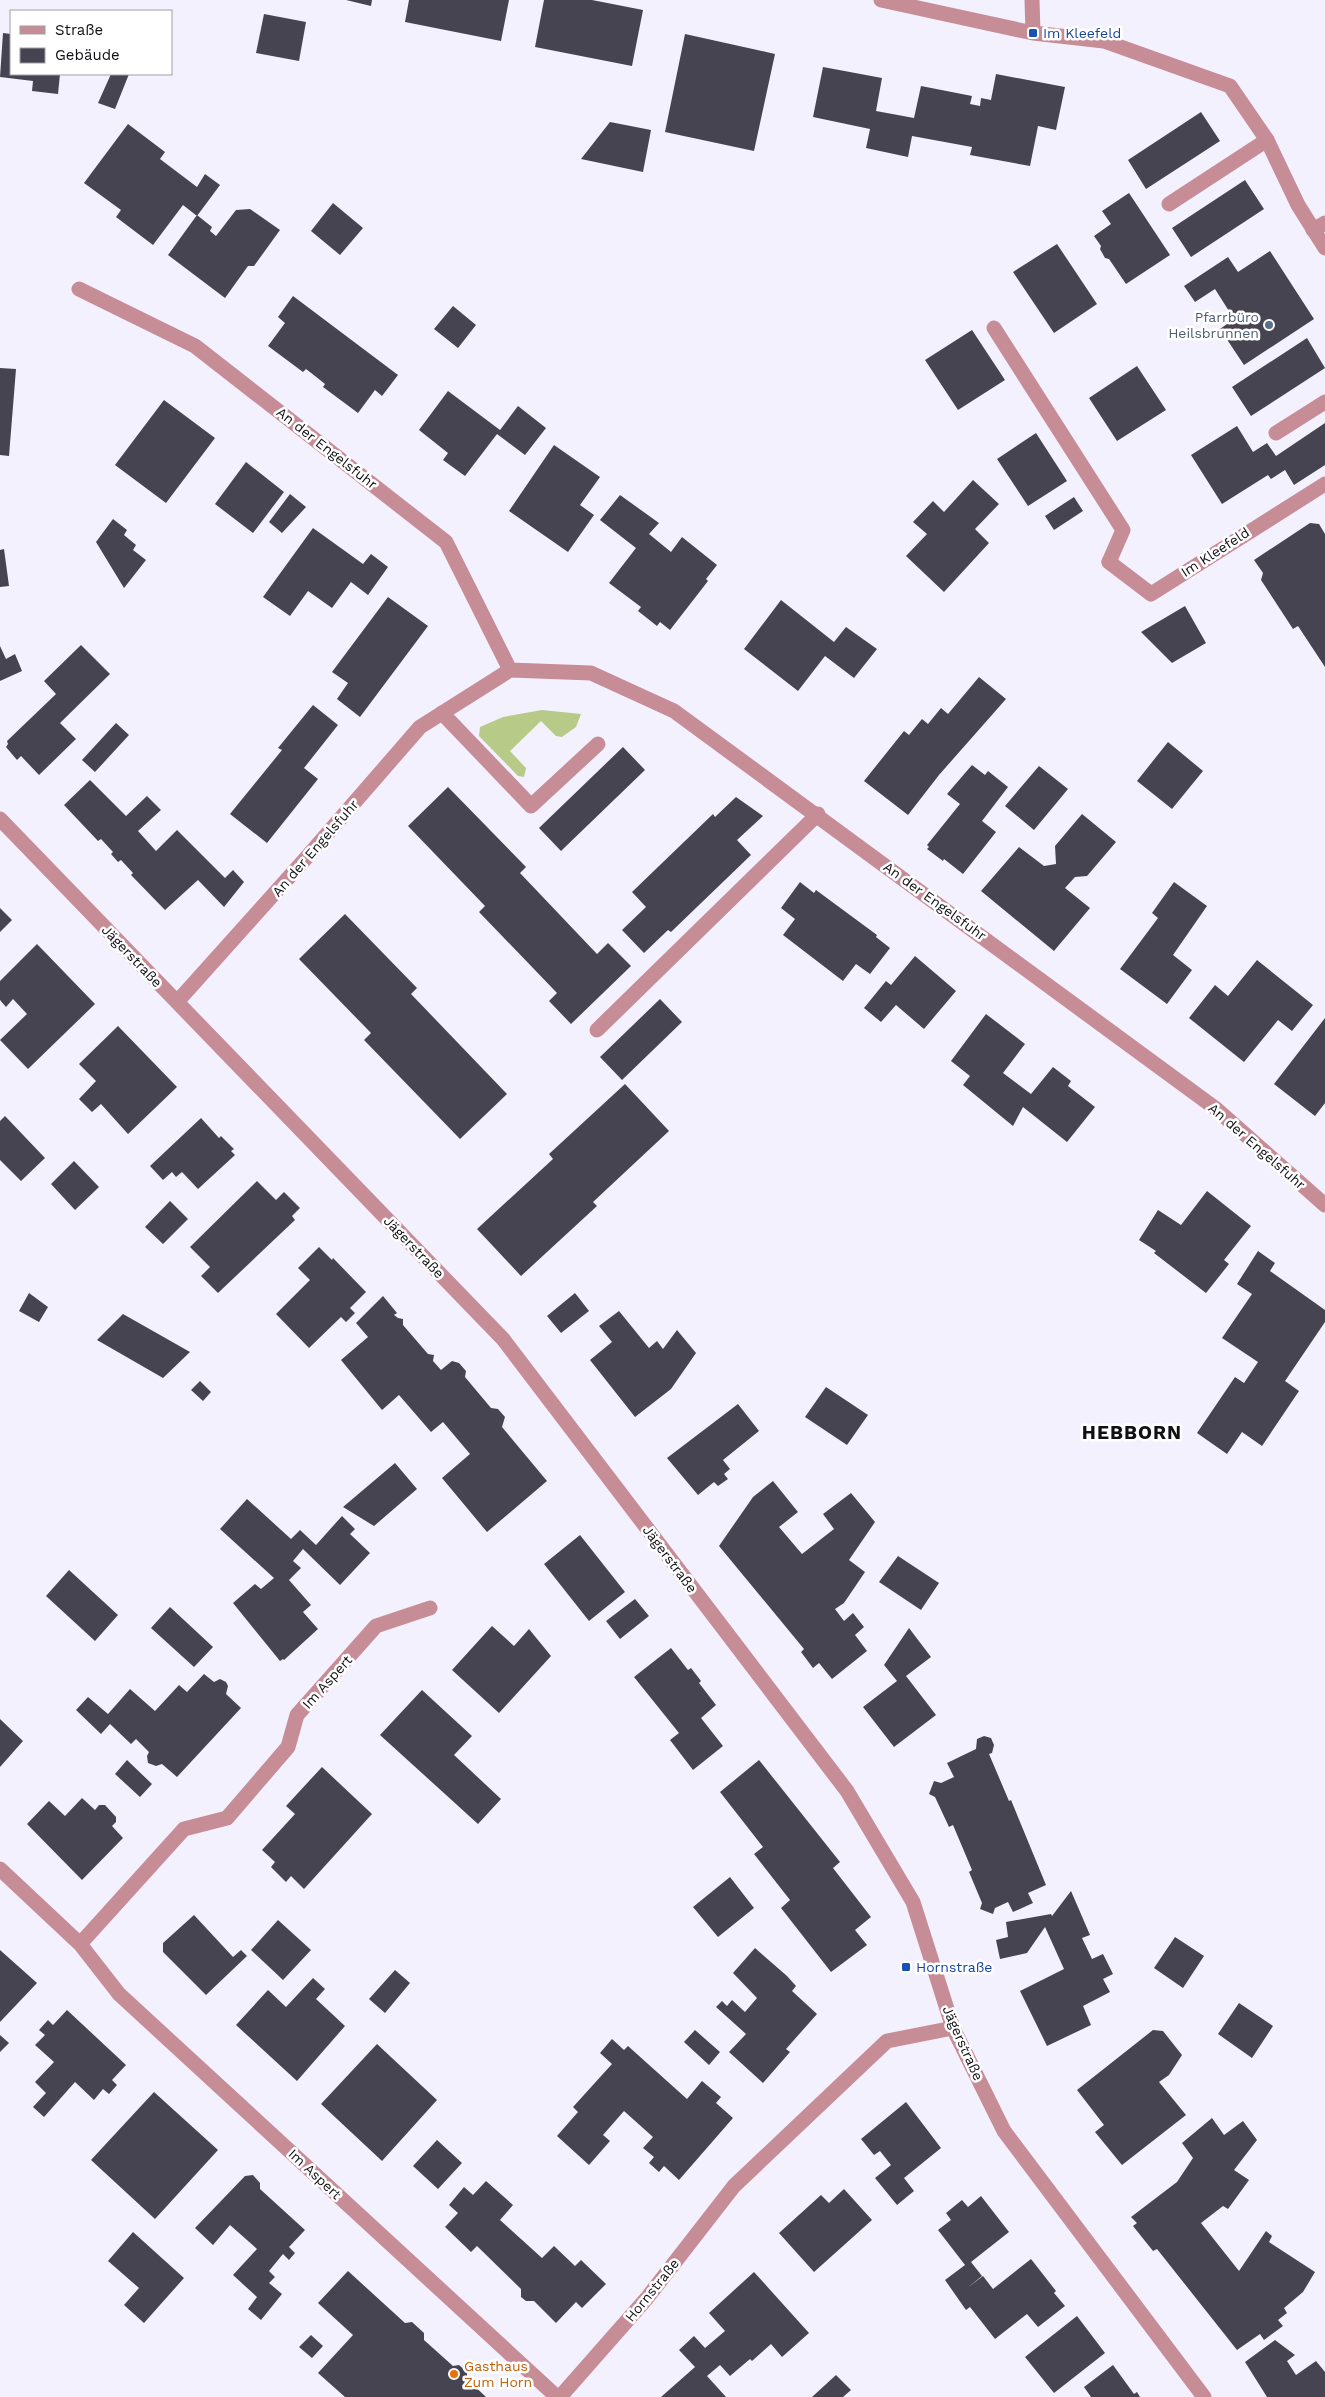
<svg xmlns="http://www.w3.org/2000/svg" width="1325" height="2397" font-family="'Work Sans',sans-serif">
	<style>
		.green { fill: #b8ca87 }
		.building { fill: #474451 }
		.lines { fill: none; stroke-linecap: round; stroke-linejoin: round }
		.lane { stroke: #c78d97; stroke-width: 15 }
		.street { stroke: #c78d97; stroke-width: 15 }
		.transit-dot { fill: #1a4fb4; stroke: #fff; stroke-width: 2 }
		.service-dot { fill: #5c6f8a; stroke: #fff; stroke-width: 2 }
		.food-dot { fill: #e8710a; stroke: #fff; stroke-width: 2 }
		.labels { text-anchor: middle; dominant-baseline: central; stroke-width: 5; stroke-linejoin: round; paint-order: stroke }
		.transit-label { font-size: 14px; fill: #164399; stroke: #fff; text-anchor: start }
		.service-label { font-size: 14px; fill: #4e5e75; stroke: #fff; text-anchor: end }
		.street-label { font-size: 14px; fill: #111015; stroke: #fff }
		.food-label { font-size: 14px; fill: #c56008; stroke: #fff; text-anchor: start }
		.district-label { font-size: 19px; font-weight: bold; letter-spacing: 1px; fill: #111015; stroke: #fff }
	</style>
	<rect width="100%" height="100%" fill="#f4f1fe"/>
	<path class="green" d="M542,710L581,714L576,727L562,737L556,736L541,721L510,751L526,768L524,777L518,776L479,736L480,727L503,717Z"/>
	<path class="building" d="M346,0H372L371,6Z
		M409,0H509L501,41L405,22Z
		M544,0H592L643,10L632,66L535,47Z
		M264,14L306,22L299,61L256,53Z
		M3,33L11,34V74H60L58,94L32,91L33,81L0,77Z
		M685,34L775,54L754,151L665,132Z
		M823,67L882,78L876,111L914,118L921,86L972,96L970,104L980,106L981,98L991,100L996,74L1065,87L1056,130L1038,126L1030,166L970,155L972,147L912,136L908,157L866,148L870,129L813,117Z
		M111,74H129L115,109L98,103Z
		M1201,112L1220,141L1146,189L1128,160Z
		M610,122L651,130L643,172L581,159Z
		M128,124L165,152L160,159L197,187L205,174L220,185L197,216L183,205L153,245L116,217L121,210L84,183Z
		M1245,180L1264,209L1191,257L1172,228Z
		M1129,193L1170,255L1126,284L1109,259L1105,258L1100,249L1101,246L1094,236L1111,224L1102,211Z
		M333,203L363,228L340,255L311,231Z
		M250,209L280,230L254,266H248L225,298L168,255L197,215L212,227L210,231L216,236L236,210Z
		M1057,244L1097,304L1054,333L1013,272Z
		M1270,251L1314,319L1244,365L1220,329L1234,319L1215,289L1195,302L1184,286L1228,257L1238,272Z
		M293,296L398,375L382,396L375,390L358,413L323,387L325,384L315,376L306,369L303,372L268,346L285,323L278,317Z
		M453,306L476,325L458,348L434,329Z
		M972,330L1005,380L958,410L925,360Z
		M1307,338L1325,368L1251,416L1232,387Z
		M1137,366L1166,410L1117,441L1089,398Z
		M0,368L16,369L9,456L0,455Z
		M448,391L500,430L518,406L546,428L525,455L497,434L465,476L443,460L448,453L419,430Z
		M164,400L215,438L166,503L115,465Z
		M1325,423V465L1294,485L1285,470L1271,479L1268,475L1222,504L1191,455L1237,426L1253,452L1267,443L1276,456Z
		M1036,433L1067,481L1028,506L997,459Z
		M554,445L600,477L580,505L594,515L568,552L509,511Z
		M246,462L284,492L253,533L215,504Z
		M973,480L999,504L975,529L989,543L944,592L906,556L927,534L913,522L933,501L944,512Z
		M290,494L306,507L282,533L269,522Z
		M620,495L659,523L649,534L671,552L682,537L717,565L706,579L708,581L670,630L660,622L657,626L638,611L641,607L609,583L636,548L600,520Z
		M1074,497L1083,511L1054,530L1045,516Z
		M113,519L127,530L124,535L136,545L133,550L146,560L124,588L96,542Z
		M1310,523L1319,524L1325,534V667L1298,626L1293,629L1261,580L1263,573L1254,560Z
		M313,528L363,564L371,554L388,567L368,595L351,582L332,608L308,591L290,616L263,597Z
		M4,549L9,586L0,587V550Z
		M388,597L428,626L360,717L337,699L348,683L332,672Z
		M781,600L834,642L846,627L877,649L854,678L825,656L798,691L744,649Z
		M1185,606L1206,643L1172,663L1141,632Z
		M81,645L110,674L60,723L76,739L39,775L21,756L17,760L6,747L8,744L7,741L56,694L44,681Z
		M0,646L6,659L15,654L22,671L0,681Z
		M979,677L1006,699L939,775L908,815L864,781L904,731L909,735L922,719L928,724L941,708L948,714Z
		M313,705L338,725L304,768L318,779L267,843L230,814L282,750L278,748Z
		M116,723L129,735L95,772L82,760Z
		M1168,742L1203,771L1172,809L1137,781Z
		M623,747L645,770L561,851L539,828Z
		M972,765L985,775L988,771L1008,787L982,821L996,832L963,874L944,859L943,861L927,849L929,847L927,845L960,804L947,794Z
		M1039,766L1068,789L1034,830L1005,806Z
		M90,780L126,816L147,796L161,810L138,831L156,851L177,830L225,878L233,870L244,882L224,907L198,880L165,910L131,875L133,873L121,860L118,862L111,854L113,852L101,839L98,841L64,805Z
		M448,787L526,867L520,873L597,954L608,943L631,966L571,1024L549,1001L557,993L479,912L485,906L408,826Z
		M736,797L763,816L737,840L751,855L671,932L668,930L644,953L622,930L646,907L632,892L713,814L715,817Z
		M1082,814L1116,842L1087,876L1075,877L1065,888L1090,908L1054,951L981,891L1019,847L1044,866L1056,864L1055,846Z
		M800,882L814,893L816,890L877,935L876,937L890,948L870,974L856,964L843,981L783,935L795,919L781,908Z
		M1174,882L1207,906L1173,955L1192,970L1167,1004L1120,969L1158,918L1152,913Z
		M0,908L12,920L0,932Z
		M345,914L417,988L411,994L507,1094L460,1139L364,1040L371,1033L299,959Z
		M37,944L95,1004L28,1069L0,1040L27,1014L13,999L6,1007L0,1000V981Z
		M915,956L956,991L924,1029L896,1005L881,1022L864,1008L886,981L891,985Z
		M1257,960L1313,1005L1292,1031L1278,1020L1244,1062L1189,1018L1215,985L1228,996Z
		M660,999L682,1022L622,1080L600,1057Z
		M986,1014L1025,1044L1003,1073L1031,1094L1053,1067L1071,1081L1068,1086L1095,1107L1067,1142L1023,1107L1013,1126L963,1085L970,1076L951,1061Z
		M1325,1018V1103L1315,1116L1274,1084Z
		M118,1026L177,1087L128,1134L101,1104L92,1112L79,1099L96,1081L79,1064Z
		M625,1084L669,1131L593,1202L597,1206L521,1276L477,1229L553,1159L549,1154Z
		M5,1116L45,1158L21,1181L0,1160V1121Z
		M201,1118L219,1138L221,1136L234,1149L231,1151L235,1155L198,1189L182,1172L176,1177L172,1172L163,1180L150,1166Z
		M74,1161L99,1187L75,1210L51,1184Z
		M257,1181L276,1200L284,1192L300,1208L292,1216L295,1220L218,1293L201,1276L210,1267L190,1247Z
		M1207,1191L1251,1226L1224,1260L1229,1264L1206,1293L1154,1253L1156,1251L1139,1240L1158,1210L1181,1225Z
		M170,1201L188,1219L163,1244L145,1227Z
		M319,1247L332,1260L333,1258L366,1292L350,1308L355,1313L346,1322L341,1317L309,1348L276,1314L310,1280L298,1268Z
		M1258,1251L1275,1263L1270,1271L1325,1310V1322L1285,1381L1299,1391L1262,1446L1242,1432L1227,1454L1197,1433L1235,1377L1244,1383L1258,1362L1222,1338L1252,1294L1237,1284Z
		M29,1293L48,1307L39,1322L19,1311Z
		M575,1293L589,1311L561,1333L547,1316Z
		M383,1296L397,1313L394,1315L398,1318L403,1319V1325L428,1354L434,1355L433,1361L441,1370L452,1361L459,1363L466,1371L465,1377L491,1408L498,1409L505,1417L502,1427L547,1481L487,1532L442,1478L470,1454L443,1422L431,1432L399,1395L382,1410L341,1360L368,1337L356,1323Z
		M619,1311L649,1348L657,1341L663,1349L677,1330L696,1353L671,1389L635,1417L590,1360L612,1342L599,1326Z
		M123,1314L190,1352L163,1378L97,1340Z
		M200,1381L211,1392L203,1401L191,1390Z
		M826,1387L868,1415L847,1445L805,1417Z
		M738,1404L759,1431L723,1460L730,1469L724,1474L728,1479L718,1486L714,1482L698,1495L667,1458Z
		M395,1463L417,1489L374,1526L343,1507Z
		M773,1481L798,1512L779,1527L802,1554L834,1529L823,1514L851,1493L875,1522L849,1560L865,1572L844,1603L835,1609L844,1621L853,1613L864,1627L855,1635L867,1651L832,1679L819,1663L813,1668L801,1652L804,1649L719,1546L753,1497Z
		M247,1499L291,1539L300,1530L316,1545L342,1516L355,1529L350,1534L370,1553L340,1585L303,1549L293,1561L301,1568L289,1580L311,1605L303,1612L318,1629L284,1660L283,1659L280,1661L233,1603L255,1584L261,1589L274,1578L220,1529Z
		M580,1535L625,1592L589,1621L544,1564Z
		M898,1556L939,1583L921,1610L879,1582Z
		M69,1570L118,1615L95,1641L46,1596Z
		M635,1599L649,1616L620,1639L606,1621Z
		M170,1607L213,1647L194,1667L151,1628Z
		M492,1626L514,1646L529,1629L551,1656L499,1713L452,1670Z
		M909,1628L931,1657L906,1676L936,1715L894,1747L863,1707L897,1681L884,1665Z
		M671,1648L688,1670L691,1668L701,1681L699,1683L716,1705L701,1718L723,1746L693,1770L670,1740L679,1733L634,1677Z
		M204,1674L214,1682L220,1679L226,1682L228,1686L226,1694L241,1708L177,1777L162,1764L156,1766L148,1763L147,1756L149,1752L136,1739L131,1744L110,1724L101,1734L76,1710L88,1697L108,1714L130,1689L155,1711L179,1685L187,1692Z
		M422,1690L472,1736L454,1755L501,1799L478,1824L380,1735Z
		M0,1719L23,1741L0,1767Z
		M984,1736L991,1738L994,1745L992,1753L989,1754L1009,1801L1011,1800L1046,1885L1028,1893L1033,1903L1013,1912L1008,1902L995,1908L993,1914L980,1909L982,1903L969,1872L972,1870L953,1825L949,1827L935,1797L929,1794L934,1781L941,1783L954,1777L947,1763L976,1749L977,1739Z
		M127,1760L152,1784L140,1797L115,1774Z
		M759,1760L840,1862L833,1868L871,1917L855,1930L867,1945L831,1972L781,1908L790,1900L754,1854L763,1847L720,1792Z
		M322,1767L372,1814L304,1889L291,1876L286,1882L271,1867L275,1862L262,1850L295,1814L286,1806Z
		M82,1798L95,1810L99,1805H105L116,1817V1822L112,1826L123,1838L82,1880L27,1824L49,1801L65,1816Z
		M730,1877L754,1908L718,1937L693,1907Z
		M1071,1891L1090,1935L1082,1938L1092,1959L1103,1954L1113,1974L1103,1979L1110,1992L1083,2006L1091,2025L1047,2046L1020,1991L1064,1969L1045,1927L1027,1953L1000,1959L996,1940L1008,1937L1006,1922L1051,1914L1052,1916Z
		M194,1915L233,1957L241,1950L247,1956L206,1995L163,1952V1943Z
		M278,1920L311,1950L283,1980L251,1950Z
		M1175,1937L1204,1956L1183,1988L1154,1968Z
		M755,1948L787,1976L796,1986L792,1991L817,2014L786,2049L790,2052L763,2083L729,2052L746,2034L716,2007L722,2001L727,2006L732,2000L745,2012L757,1998L733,1973Z
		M0,1950L37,1983L0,2022Z
		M395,1970L410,1983L385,2013L369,1999Z
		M313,1978L325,1989L316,1999L345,2026L297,2081L236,2025L268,1990L286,2007Z
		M1239,2003L1273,2026L1252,2058L1218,2034Z
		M67,2010L126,2065L112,2080L117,2085L109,2094L103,2089L94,2100L75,2082L44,2117L33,2107L46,2093L35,2082L54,2062L35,2045L45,2035L39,2030L48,2020L53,2025Z
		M695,2030L720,2052L709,2065L684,2042Z
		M1153,2030L1163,2031L1182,2055L1169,2075L1159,2082L1186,2115L1122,2165L1095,2132L1104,2125L1077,2090Z
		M0,2035L9,2043L0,2052Z
		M612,2039L624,2050L628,2046L687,2099L702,2081L721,2097L716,2103L733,2118L679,2180L664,2166L659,2172L649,2163L654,2157L643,2148L653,2137L624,2111L603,2135L610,2141L589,2165L557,2136L578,2112L573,2107L612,2064L600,2053Z
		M377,2044L437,2100L382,2161L321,2104Z
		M154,2092L218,2150L155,2219L91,2160Z
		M906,2102L941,2148L904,2178L914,2191L897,2205L875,2178L891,2165L880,2151L874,2155L861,2139Z
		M1212,2118L1224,2135L1243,2121L1257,2140L1234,2170L1249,2180L1228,2209L1223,2206L1201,2223L1239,2271L1266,2231L1272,2236L1269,2242L1315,2272L1303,2292L1284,2308L1287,2313L1278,2320L1283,2326L1264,2340L1260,2334L1237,2350L1157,2249L1153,2251L1133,2226L1137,2223L1131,2217L1177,2182L1193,2158L1182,2143Z
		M437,2140L462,2163L438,2189L413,2166Z
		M253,2175L260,2183V2189L305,2230L289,2247L295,2253L289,2260L283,2254L269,2271L275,2277L269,2283L282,2294L261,2320L248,2309L257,2297L233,2275L257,2249L230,2225L213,2245L195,2228L245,2176Z
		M486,2181L513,2205L500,2220L542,2258L554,2246L575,2266L581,2260L606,2284L582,2308L576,2302L556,2323L534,2301H526L521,2297V2289L477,2246L471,2252L445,2227L458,2213L449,2205L464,2187L473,2195Z
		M844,2189L872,2220L814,2272L779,2233L821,2195L829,2203Z
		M981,2196L1009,2232L971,2262L982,2276L967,2288L983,2276L993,2289L1031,2259L1056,2291L1054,2293L1065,2306L1038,2327L1027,2314L995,2339L970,2307L966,2310L945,2280L965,2265L938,2230L951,2220L946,2213L962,2200L968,2207Z
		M133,2232L184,2278L144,2323L124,2305L139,2288L108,2261Z
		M348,2271L405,2323L412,2322L424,2333V2340L453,2366L459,2365L467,2372V2379L486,2397H345L318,2373L353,2335L318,2303Z
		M754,2272L809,2333L782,2357L771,2344L752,2361L750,2359L730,2376L720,2365L707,2376L726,2397H661L695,2367L679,2350L694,2336L705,2348L725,2331L709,2313Z
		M1077,2316L1105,2353L1054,2393L1025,2357Z
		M311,2335L323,2346L312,2358L299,2347Z
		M1275,2340L1295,2355L1287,2361L1296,2375L1316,2361L1325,2372V2397H1267L1245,2362Z
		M1113,2365L1134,2394L1137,2392L1140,2397H1091L1084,2387Z
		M836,2375L851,2390L843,2397H812Z"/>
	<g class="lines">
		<path class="lane" d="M1169,204L1267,140
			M1313,230L1325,223
			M994,328L1123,530L1109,562
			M1276,433L1325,402
			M442,713L531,806L598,744
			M597,1030L818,814"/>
		<path class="street" d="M881,0L1033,33
			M1032,0L1033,33L1104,41L1230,86L1267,140L1298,205L1325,248
			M79,289L195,346L446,542L510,670L591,673L674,711L1215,1108L1325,1205
			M1109,562L1151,594L1325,484
			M0,819L503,1339L847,1791L913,1902L953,2028L1004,2131L1204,2397
			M177,1002L307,857L420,727L510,670
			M0,1869L80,1944L119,1994L557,2397
			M80,1944L184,1829L227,1818L288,1747L297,1715L376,1626L430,1608
			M560,2397L647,2298L734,2186L887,2041L953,2028"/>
	</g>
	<g class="transit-dot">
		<rect x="1028" y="28" width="10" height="10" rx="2.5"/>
		<rect x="901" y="1962" width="10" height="10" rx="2.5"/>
	</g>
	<circle class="service-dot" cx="1269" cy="325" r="5"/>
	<circle class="food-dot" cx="454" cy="2374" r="5"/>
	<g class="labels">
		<g class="transit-label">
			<text x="1043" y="33">Im Kleefeld</text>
			<text x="916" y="1967">Hornstraße</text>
		</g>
		<g class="service-label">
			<text x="1259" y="317">Pfarrbüro<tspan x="1259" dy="16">Heilsbrunnen</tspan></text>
		</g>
		<g class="street-label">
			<text transform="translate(327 448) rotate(38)">An der Engelsfuhr</text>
			<text transform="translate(1215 552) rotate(-33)">Im Kleefeld</text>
			<text transform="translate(315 848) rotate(-49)">An der Engelsfuhr</text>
			<text transform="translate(935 901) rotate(36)">An der Engelsfuhr</text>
			<text transform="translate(132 956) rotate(46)">Jägerstraße</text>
			<text transform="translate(1257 1146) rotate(41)">An der Engelsfuhr</text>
			<text transform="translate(414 1247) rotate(46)">Jägerstraße</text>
			<text transform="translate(670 1559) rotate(53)">Jägerstraße</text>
			<text transform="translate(327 1682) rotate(-48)">Im Aspert</text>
			<text transform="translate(963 2043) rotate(66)">Jägerstraße</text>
			<text transform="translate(315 2174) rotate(43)">Im Aspert</text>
			<text transform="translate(652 2290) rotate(-51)">Hornstraße</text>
		</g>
		<g class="food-label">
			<text x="464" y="2366">Gasthaus<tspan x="464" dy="16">Zum Horn</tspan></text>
		</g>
		<g class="district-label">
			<text x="1132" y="1432">HEBBORN</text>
		</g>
	</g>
	<rect x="10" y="10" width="162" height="65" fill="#ffffff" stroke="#a09fa1"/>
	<rect x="20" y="26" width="25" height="8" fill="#c78d97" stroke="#a09fa1"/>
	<text x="55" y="35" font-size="15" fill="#111015">Straße</text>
	<rect x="20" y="48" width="25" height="15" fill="#474451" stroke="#a09fa1"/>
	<text x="55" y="60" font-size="15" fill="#111015">Gebäude</text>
</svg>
